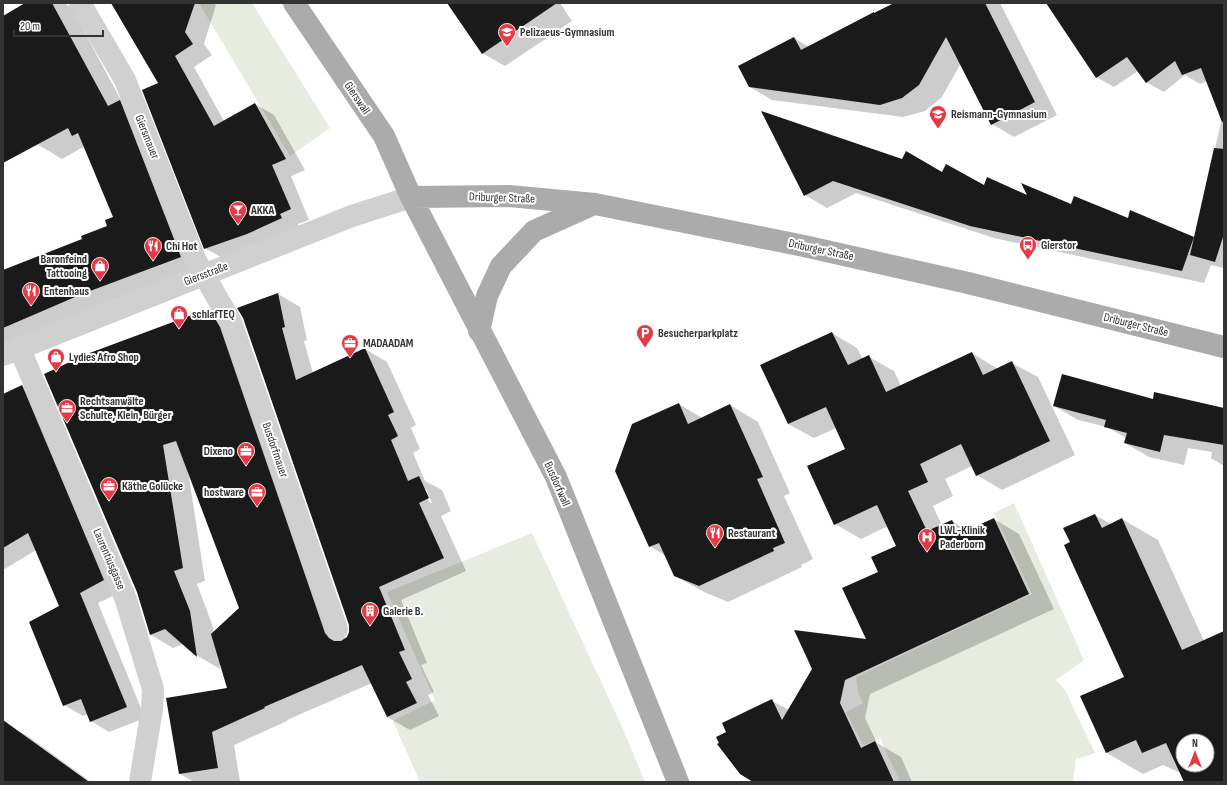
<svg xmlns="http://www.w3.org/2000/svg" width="1227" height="785" font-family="'Sofia Sans Condensed',sans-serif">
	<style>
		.green { fill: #e6ecdf }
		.shadow { fill: #0003; fill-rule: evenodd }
		.building { fill: #1a1a1a; fill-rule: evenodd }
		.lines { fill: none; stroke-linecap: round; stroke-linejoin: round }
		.minor { stroke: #d0d0d0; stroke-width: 22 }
		.major { stroke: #ababab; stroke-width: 22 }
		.labels { text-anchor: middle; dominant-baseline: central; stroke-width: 4; stroke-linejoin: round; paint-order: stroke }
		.poi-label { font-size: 12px; font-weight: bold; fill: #333; stroke: #fff; text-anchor: start }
		.street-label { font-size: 12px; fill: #333; stroke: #fff }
	</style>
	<rect width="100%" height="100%" fill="#fff"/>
	<path class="green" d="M199,3H252L330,128L290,156Z
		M1014,503L1084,660L1056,680L1065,690L1095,753L1080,758H1076L1073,782H900L880,738L863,745L846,712L863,703L858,692L856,677L1032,594L994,513Z
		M532,533L623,729L645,782H420L393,721L435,700L387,592Z"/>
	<path class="shadow" d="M27,3H64L71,7L123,104L205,272L3,354V271L84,240L109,227L114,218L85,146L62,159L37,144L3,110V17Z
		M112,3H212L216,5L204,44L212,55L194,67L224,121L255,104L274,115L305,170L291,176L309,220L298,224L300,229L224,259L205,248L160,83Z
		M448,3H560L572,21L505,66L482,53Z
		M896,3H1000L1057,115L1014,137L992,124L961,63L942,97L925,111L903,117L772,100L750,87L794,38L809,47L874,13L875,14Z
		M1047,3H1224V268L1211,265L1204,283L994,238L856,193L827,208L805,195L763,113L984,187L1072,205L1128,220L1131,211L1194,239L1222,118L1207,81L1200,84L1185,75L1164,92L1146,82L1138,71L1114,87L1096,77Z
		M278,294L300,307L307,340L304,341L313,373L365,349L387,362L416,425L411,428L420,449L413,453L425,481L442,490L451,511L441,516L466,571L401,600L427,663L421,665L434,692L428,695L439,716L410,730L387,717L372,683L287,720V721L234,745L240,781L194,782L180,774L228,689L220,661V669L198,656L183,644L173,648L151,635L137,592L45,375L208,310L231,323L242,341L345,639L350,632V625L244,318ZM188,471L240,608L214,632L212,624L197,584L205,581ZM424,489H426L432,503H430Z
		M832,333L857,348L863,359L869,357L894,371L901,386L972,353L998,369L1012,363L1038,377L1075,455L1002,490L977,475L972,466L945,479L953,496L933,506L942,526L952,521L968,531L994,519L1019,534L1054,609L870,694L865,718L877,743L901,757L912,782H755L728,733L772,701L789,710L868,640L879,572L897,547L888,526L861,539L835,524L808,467L846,449L836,428L814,438L788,424Z
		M22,386L40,397L123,591L98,603L145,718L109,732L91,721L88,714L83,716L64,705L60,607L36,550L3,570V395Z
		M1153,400L1223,409L1224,404V466L1211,458L1212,452L1188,448L1184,465L1149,457L1125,443L1126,438L1107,427L1078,420L1054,406Z
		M679,404L702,418L730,405L758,422L790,493L784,496L813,559L801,565L802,567L728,602L704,592L675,576L666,556L650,546Z
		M1095,515L1111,524L1122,519L1158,540L1204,641L1224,632V782H1185L1181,773L1163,765L1143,774L1107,753L1081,697L1125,677L1071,543ZM1183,741H1207V765H1183Z
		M3,723L29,737L91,782H3Z"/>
	<path class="building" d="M25,3H52L108,106L120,100L181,257L82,294L3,328V270L82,239L81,236L107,226L105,220L113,217L78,133L72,136L68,128L3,163V16Z
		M111,3H195L185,32L193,44L175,56L214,126L255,103L286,159L272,165L291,209L280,214L282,218L247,234L204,249L142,90L158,83Z
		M447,3H557L482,54Z
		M894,3H985L1035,102L991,125L946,37L919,85L902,98L880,105L749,87L738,66L794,37L801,50L874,12V13Z
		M1046,3H1224V122H1222L1201,68L1182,75L1175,61L1146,83L1127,57L1096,78Z
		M761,111L902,159L906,151L942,172L946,164L984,185L987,177L1027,195L1021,183L1071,204L1074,196L1128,218L1130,210L1194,237L1182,271L970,226L833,181L804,196Z
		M1214,148L1224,149V234L1215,262L1190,255Z
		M278,293L285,327L282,328L296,380L365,348L394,412L388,415L398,436L391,440L408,481L419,476L429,498L419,503L444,558L379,587L405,650L399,652L412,679L406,682L417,703L387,717L362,665L264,707L265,708L212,732L218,768L179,774L166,698L227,688L211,634L239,608L176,441L163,445L183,568L174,571L190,611L197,657L165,629L150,635L137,592L44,374L87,354L208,309L211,318L214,317L220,327L325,633L329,638L334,641H341L347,637L349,632V625L243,318L237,308Z
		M832,332L848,365L869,355L886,392L972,352L983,375L1012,361L1050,441L976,476L961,444L920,464L928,482L908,491L927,531L952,520L959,534L994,518L1029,594L845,680L840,703L861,748L875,741L894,782H753L740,774L717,744L719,743L716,737L726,732L722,723L772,699L782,720L812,669L794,630L866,639L842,588L878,572L871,557L896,546L877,505L834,525L807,466L845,449L826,407L788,424L760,365Z
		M1062,374L1153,399L1154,392L1224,408V445L1164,435L1160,452L1124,443L1127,433L1104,427L1106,420L1053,406Z
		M22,385L104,580L80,593L127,707L90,722L81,699L63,706L29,622L59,606L28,533L3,548V394Z
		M679,403L688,424L730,404L763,477L757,479L785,543L773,548L774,551L699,586L674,576L659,543L649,547L615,471L632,424Z
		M1095,514L1102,528L1122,518L1182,650L1224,631V782H1184L1166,743L1142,753L1136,740L1106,753L1080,696L1124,677L1064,545L1070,542L1063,528ZM1183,741H1207V765H1183Z
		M3,720L89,782H3Z"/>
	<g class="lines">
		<path class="minor" d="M80,3L125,80L195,259L231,322L337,629
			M19,347L125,597L153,689L152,709L140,782
			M3,355L352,216L411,197"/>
		<path class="major" d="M294,3L384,136L411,197L556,477L678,782
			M411,197L509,196L595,204L804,246L968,283L1224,347
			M479,331L487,296L501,266L534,231L594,204"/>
	</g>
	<defs>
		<symbol id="school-pin" viewBox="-11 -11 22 30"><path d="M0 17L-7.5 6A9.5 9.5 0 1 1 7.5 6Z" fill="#e63946" stroke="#fff"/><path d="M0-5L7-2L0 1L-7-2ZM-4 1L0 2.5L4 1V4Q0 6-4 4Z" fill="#fff"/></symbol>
		<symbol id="bar-pin" viewBox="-11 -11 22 30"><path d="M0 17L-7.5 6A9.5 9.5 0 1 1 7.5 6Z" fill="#e63946" stroke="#fff"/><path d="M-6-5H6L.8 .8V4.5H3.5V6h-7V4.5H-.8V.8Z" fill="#fff"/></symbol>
		<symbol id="bus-pin" viewBox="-11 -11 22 30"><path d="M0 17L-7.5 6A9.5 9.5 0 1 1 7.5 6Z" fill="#e63946" stroke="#fff"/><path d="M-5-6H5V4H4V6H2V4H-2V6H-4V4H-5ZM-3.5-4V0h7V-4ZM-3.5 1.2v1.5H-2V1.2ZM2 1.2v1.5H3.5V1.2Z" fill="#fff"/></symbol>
		<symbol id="restaurant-pin" viewBox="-11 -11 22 30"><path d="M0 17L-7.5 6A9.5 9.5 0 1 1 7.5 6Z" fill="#e63946" stroke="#fff"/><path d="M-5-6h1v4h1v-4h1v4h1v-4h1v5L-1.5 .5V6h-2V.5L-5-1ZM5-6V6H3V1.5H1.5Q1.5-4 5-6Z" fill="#fff"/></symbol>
		<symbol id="shop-pin" viewBox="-11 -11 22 30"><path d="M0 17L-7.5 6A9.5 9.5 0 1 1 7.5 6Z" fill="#e63946" stroke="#fff"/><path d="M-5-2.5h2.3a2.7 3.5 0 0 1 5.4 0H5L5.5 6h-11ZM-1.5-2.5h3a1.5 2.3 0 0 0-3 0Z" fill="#fff"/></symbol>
		<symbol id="parking-pin" viewBox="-11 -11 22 30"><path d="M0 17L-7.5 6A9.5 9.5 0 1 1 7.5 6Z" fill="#e63946" stroke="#fff"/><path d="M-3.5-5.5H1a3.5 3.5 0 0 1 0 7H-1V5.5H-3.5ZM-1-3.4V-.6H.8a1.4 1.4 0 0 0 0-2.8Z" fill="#fff"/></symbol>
		<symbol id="office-pin" viewBox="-11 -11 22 30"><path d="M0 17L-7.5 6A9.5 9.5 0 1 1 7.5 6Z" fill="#e63946" stroke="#fff"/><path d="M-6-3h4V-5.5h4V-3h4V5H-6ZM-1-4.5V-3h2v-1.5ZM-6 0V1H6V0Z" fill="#fff"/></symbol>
		<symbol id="hospital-pin" viewBox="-11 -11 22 30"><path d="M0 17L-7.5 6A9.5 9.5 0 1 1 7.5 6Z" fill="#e63946" stroke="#fff"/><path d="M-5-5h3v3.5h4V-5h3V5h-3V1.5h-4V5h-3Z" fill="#fff"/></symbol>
		<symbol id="building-pin" viewBox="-11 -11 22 30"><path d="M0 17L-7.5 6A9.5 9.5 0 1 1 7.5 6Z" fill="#e63946" stroke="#fff"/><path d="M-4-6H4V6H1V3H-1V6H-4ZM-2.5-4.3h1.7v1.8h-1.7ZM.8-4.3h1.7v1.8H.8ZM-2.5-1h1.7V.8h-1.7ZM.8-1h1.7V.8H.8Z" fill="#fff"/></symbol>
	</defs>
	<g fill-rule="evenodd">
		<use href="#school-pin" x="497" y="22" width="20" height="27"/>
		<use href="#school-pin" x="928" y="104" width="20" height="27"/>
		<use href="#bar-pin" x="228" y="200" width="20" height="27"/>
		<use href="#bus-pin" x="1018" y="235" width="20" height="27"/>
		<use href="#restaurant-pin" x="143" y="236" width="20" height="27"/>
		<use href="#shop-pin" x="90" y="256" width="20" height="27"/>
		<use href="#restaurant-pin" x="21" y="281" width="20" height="27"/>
		<use href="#shop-pin" x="169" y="304" width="20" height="27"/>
		<use href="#parking-pin" x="635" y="323" width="20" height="27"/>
		<use href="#office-pin" x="340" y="333" width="20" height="27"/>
		<use href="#shop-pin" x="46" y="347" width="20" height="27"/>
		<use href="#office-pin" x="57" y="398" width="20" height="27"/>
		<use href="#office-pin" x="236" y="441" width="20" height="27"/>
		<use href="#office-pin" x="99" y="476" width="20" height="27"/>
		<use href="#office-pin" x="247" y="482" width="20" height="27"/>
		<use href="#restaurant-pin" x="705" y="523" width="20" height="27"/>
		<use href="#hospital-pin" x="917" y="527" width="20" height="27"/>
		<use href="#building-pin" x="360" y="601" width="20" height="27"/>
	</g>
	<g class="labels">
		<g class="poi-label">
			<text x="520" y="32">Pelizaeus-Gymnasium</text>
			<text x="951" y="114">Reismann-Gymnasium</text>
			<text x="251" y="210">AKKA</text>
			<text x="1041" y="245">Gierstor</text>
			<text x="166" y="246">Chi Hot</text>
			<text x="87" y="259" text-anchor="end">Baronfeind<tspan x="87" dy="14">Tattooing</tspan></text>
			<text x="44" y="291">Entenhaus</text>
			<text x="192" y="314">schlafTEQ</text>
			<text x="658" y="333">Besucherparkplatz</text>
			<text x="363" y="343">MADAADAM</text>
			<text x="69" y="357">Lydies Afro Shop</text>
			<text x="80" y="401">Rechtsanwälte<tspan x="80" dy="14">Schulte, Klein, Bürger</tspan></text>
			<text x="233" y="451" text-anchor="end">Dixeno</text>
			<text x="122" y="486">Käthe Golücke</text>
			<text x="244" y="492" text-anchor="end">hostware</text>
			<text x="940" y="530">LWL-Klinik<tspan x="940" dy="14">Paderborn</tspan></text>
			<text x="728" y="533">Restaurant</text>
			<text x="383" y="611">Galerie B.</text>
		</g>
		<g class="street-label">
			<text transform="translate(357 98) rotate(56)">Gierswall</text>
			<text transform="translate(147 137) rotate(68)">Giersmauer</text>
			<text transform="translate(502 198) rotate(2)">Driburger Straße</text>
			<text transform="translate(821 250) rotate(12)">Driburger Straße</text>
			<text transform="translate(206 274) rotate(-21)">Giersstraße</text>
			<text transform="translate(1136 325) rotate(14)">Driburger Straße</text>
			<text transform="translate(275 450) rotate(71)">Busdorfmauer</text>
			<text transform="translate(557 484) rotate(66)">Busdorfwall</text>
			<text transform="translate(109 559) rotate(67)">Laurentiusgasse</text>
		</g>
	</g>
	<rect width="1227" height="785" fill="none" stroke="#333333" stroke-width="8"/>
	<g transform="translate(1195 753)"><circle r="19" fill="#ffffff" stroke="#adadad"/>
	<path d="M0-3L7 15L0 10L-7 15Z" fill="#e63946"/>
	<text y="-6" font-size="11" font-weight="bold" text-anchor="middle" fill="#333333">N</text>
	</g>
	<path d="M14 30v6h89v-6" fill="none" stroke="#333333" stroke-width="2"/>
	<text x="20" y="30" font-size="12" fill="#333333" stroke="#ffffff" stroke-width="3" paint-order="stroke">20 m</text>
</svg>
